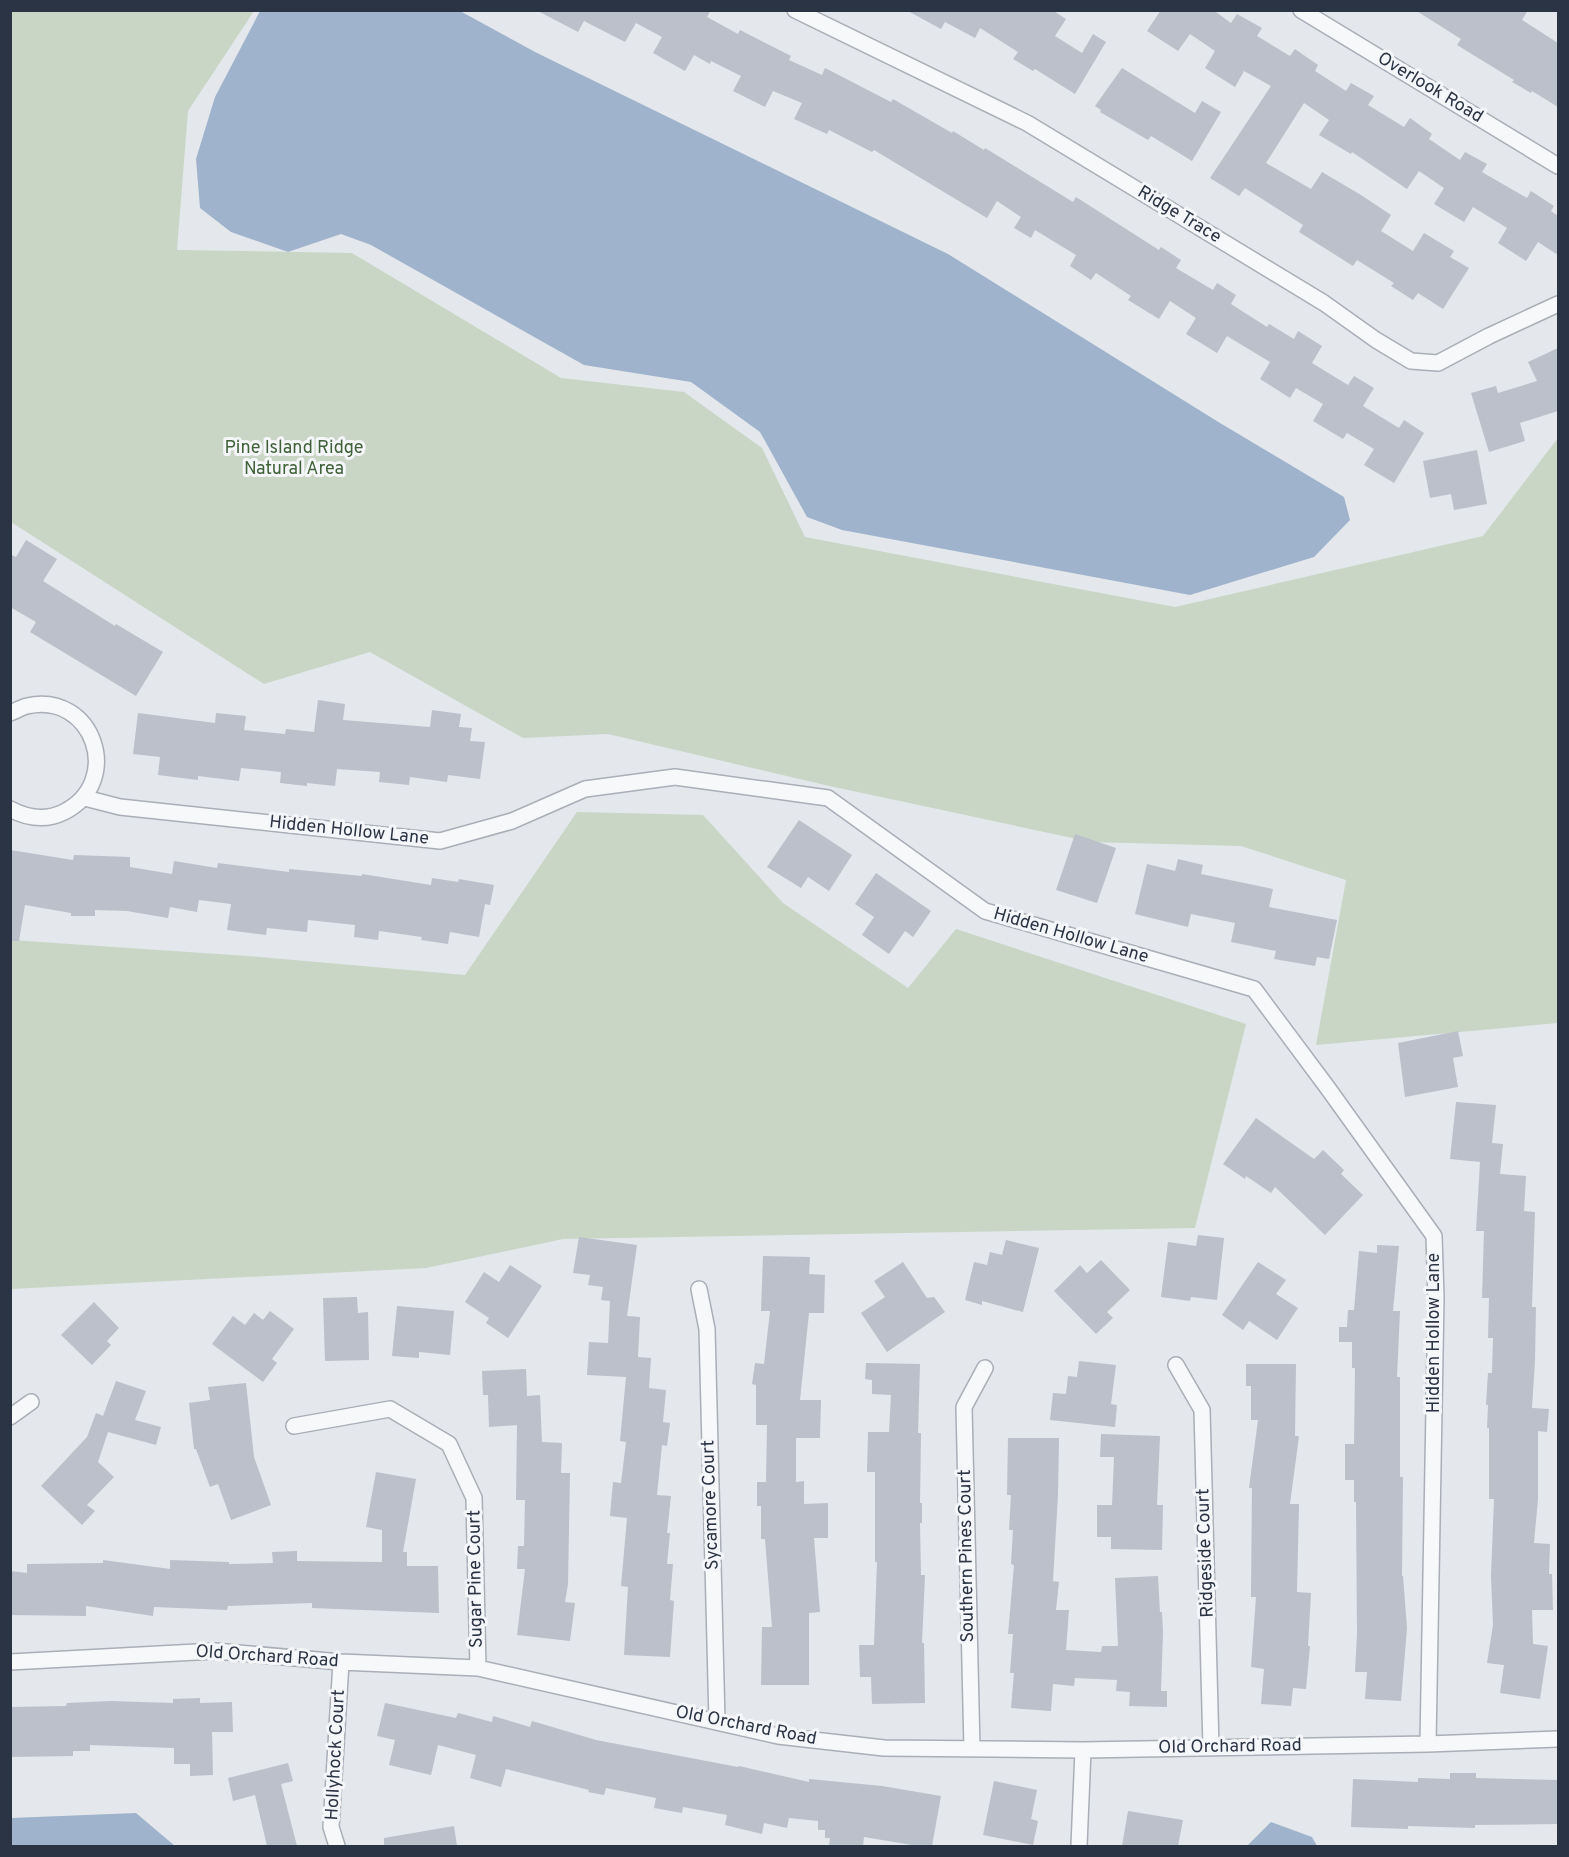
<svg xmlns="http://www.w3.org/2000/svg" width="1569" height="1857" font-family="Overpass,sans-serif">
	<style>
		.green { fill: #c9d6c5 }
		.water { fill: #9fb4cc }
		.building { fill: #bbc0ca }
		.lines { fill: none; stroke-linecap: round; stroke-linejoin: round }
		.minor-casing { stroke: #a9aeb7; stroke-width: 18 }
		.minor { stroke: #f7f8fa; stroke-width: 15 }
		.labels { text-anchor: middle; dominant-baseline: central; stroke-width: 6; stroke-linejoin: round; paint-order: stroke }
		.street-label { font-size: 18px; fill: #2b3445; stroke: #f4f6f9 }
		.park-label { font-size: 18px; fill: #3f6138; stroke: #f4f6f9 }
	</style>
	<rect width="100%" height="100%" fill="#e4e7ec"/>
	<path class="green" d="M10,11H254L188,111L177,250L352,253L561,378L684,392L762,448L805,537L1175,607L1483,536L1558,438V1023L1316,1045L1346,880L1241,846L1091,842L825,785L608,734L523,738L370,652L264,684L11,522Z
		M577,812L703,815L783,903L908,988L956,929L1246,1024L1195,1228L563,1239L426,1268L11,1289V940L247,956L465,975Z"/>
	<path class="water" d="M260,11H460L537,53L948,254L1220,423L1344,497L1350,520L1314,557L1190,595L842,530L807,517L760,432L691,382L584,365L371,245L341,234L288,252L231,232L200,208L196,159L215,97Z
		M136,1813L175,1846H11V1818Z
		M1271,1822L1312,1837L1317,1846H1247Z"/>
	<path class="building" d="M536,10H711L707,17L738,34L740,30L791,56L789,60L822,75L825,68L891,102L893,99L952,133L953,131L984,150L985,148L1073,202L1076,197L1159,250L1161,247L1181,260L1176,268L1213,290L1217,283L1236,295L1231,304L1267,327L1269,324L1294,339L1298,331L1322,346L1312,363L1348,385L1354,376L1374,388L1363,406L1399,428L1404,420L1424,433L1394,483L1364,465L1374,449L1347,433L1343,439L1313,421L1323,404L1296,388L1290,398L1260,379L1270,362L1227,336L1217,353L1186,334L1196,318L1170,301L1159,319L1128,300L1131,296L1096,273L1091,280L1070,266L1076,255L1035,230L1031,238L1014,228L1021,217L997,201L987,218L874,150L872,152L829,130L827,134L794,119L802,103L773,91L765,107L733,91L741,76L711,61L710,64L694,55L685,71L653,53L662,37L636,23L625,42L584,21L578,32Z
		M906,10H1052L1066,19L1055,36L1082,53L1093,34L1106,42L1075,94L1035,69L1033,71L1013,59L1018,52L980,28L975,38L945,22L941,29Z
		M1161,10H1213L1231,23L1237,14L1262,28L1257,36L1290,56L1295,49L1318,65L1315,71L1346,91L1351,83L1374,96L1368,105L1404,127L1410,118L1432,134L1429,139L1460,160L1465,152L1487,164L1482,172L1527,198L1531,191L1554,206L1551,211L1558,216V255L1538,242L1526,261L1498,243L1507,228L1473,207L1464,222L1434,204L1444,188L1419,171L1407,189L1352,152L1351,154L1319,135L1329,120L1304,103L1266,163L1311,189L1322,172L1361,195L1391,215L1381,231L1413,251L1424,233L1454,251L1450,257L1469,268L1443,309L1418,293L1413,300L1391,286L1394,283L1357,260L1353,266L1299,232L1303,225L1245,188L1239,196L1210,178L1271,86L1244,71L1235,87L1205,68L1215,51L1190,34L1178,51L1147,31Z
		M1415,10H1528L1522,20L1558,43V107L1532,91L1531,93L1512,82L1514,80L1457,45L1461,39Z
		M1122,68L1195,113L1202,101L1221,112L1192,161L1151,136L1148,140L1100,112L1101,110L1095,106Z
		M1558,348V411L1520,423L1525,441L1489,452L1471,393L1496,386L1498,393L1537,381L1528,362Z
		M1477,450L1487,504L1454,510L1451,494L1430,498L1423,461Z
		M26,540L57,559L43,581L115,626L116,624L163,652L136,696L30,632L36,622L10,607V554L16,557Z
		M318,700L345,704L343,720L430,727L432,710L461,714L459,727L472,728L470,741L485,742L480,779L448,775L447,782L410,777L409,785L379,782L380,772L337,769L335,786L307,783V786L280,783L281,772L241,768L239,781L198,776V780L158,775L160,757L133,754L138,713L215,723L216,713L246,716L244,730L285,734L286,729L314,732Z
		M799,820L852,855L829,891L808,877L801,888L767,867Z
		M1075,834L1116,848L1097,903L1056,890Z
		M10,850L73,860L74,855L130,857V867L172,874L174,861L217,868L218,863L289,872V869L362,876V874L431,885L432,878L458,882L459,879L494,885L490,905L485,904L479,937L450,932L448,944L421,940L422,937L379,931L378,940L354,937L355,925L308,920L307,932L267,928L266,935L227,930L231,904L199,900L197,912L170,907L168,918L127,911L95,910V916H71V913L25,905L19,941H10Z
		M1178,859L1203,865L1201,874L1273,889L1269,907L1337,920L1329,959L1317,957L1315,966L1274,959L1276,951L1231,942L1235,923L1191,914L1188,927L1135,914L1147,864L1175,871Z
		M876,873L931,911L913,937L905,931L889,954L862,935L874,917L855,904Z
		M1458,1031L1463,1056L1453,1058L1458,1087L1405,1097L1398,1043Z
		M1456,1102L1496,1105L1492,1143L1503,1144L1500,1174L1526,1176L1524,1211L1535,1212L1532,1307H1536L1535,1361L1532,1408L1549,1409L1547,1432L1538,1431V1499L1534,1543L1550,1544L1549,1574H1552L1553,1610H1532L1533,1644L1548,1646L1540,1699L1500,1693L1504,1665L1487,1663L1493,1625L1491,1576L1494,1499H1489V1428H1487L1488,1405H1486L1488,1373H1492L1493,1338H1488L1489,1298H1482L1484,1231H1476L1480,1162L1450,1159Z
		M1256,1118L1314,1159L1323,1150L1344,1170L1341,1174L1363,1195L1325,1235L1275,1187L1271,1193L1246,1176L1245,1179L1223,1164Z
		M1198,1235L1224,1238L1217,1300L1191,1297L1190,1301L1161,1297L1168,1242L1196,1246Z
		M579,1237L637,1245L627,1316L640,1317L638,1357L651,1358L649,1388L666,1390L663,1422L670,1423L667,1446L662,1445L657,1495L671,1496L667,1533H670L667,1564H673L670,1600L674,1601L670,1657L624,1655L628,1587L621,1586L627,1518L610,1516L613,1482L621,1483L626,1442L620,1441L626,1377L587,1375L589,1342L608,1343L610,1301L601,1300L603,1287L588,1285L590,1275L573,1273Z
		M1006,1240L1039,1248L1023,1312L982,1301V1305L965,1300L974,1262L987,1265L990,1252L1002,1255Z
		M1377,1245L1399,1246L1393,1311H1400L1397,1377H1400V1477H1403L1402,1576H1403L1407,1628L1401,1701L1365,1699L1367,1672H1355L1357,1634L1356,1502H1354V1480H1345V1444H1354L1355,1368H1352V1342H1339V1327H1347L1348,1310H1354L1359,1251L1377,1253Z
		M763,1256L810,1257L809,1274L825,1275L824,1313H809L800,1400H821L820,1438H796V1482L804,1481V1504L828,1503V1538H814L820,1612L809,1613V1685H761L762,1627H772L765,1539H761V1506H757V1482H766L767,1425H756V1385L752,1384L755,1363L764,1364L770,1311H761Z
		M1101,1260L1130,1290L1107,1312L1113,1318L1096,1334L1054,1291L1080,1265L1087,1273Z
		M903,1262L927,1298L934,1297L945,1312L887,1352L861,1313L885,1297L874,1281Z
		M1258,1262L1286,1280L1276,1294L1298,1308L1277,1340L1249,1321L1243,1330L1222,1315Z
		M510,1265L542,1286L508,1338L486,1323L489,1318L465,1302L484,1272L499,1282Z
		M357,1297L358,1313L368,1312L369,1360L325,1361L323,1298Z
		M94,1302L119,1328L107,1341L111,1345L92,1365L61,1335Z
		M397,1306L454,1311L450,1355L419,1352V1358L392,1356Z
		M270,1311L294,1329L272,1359L277,1363L263,1382L212,1344L233,1316L245,1325L254,1313L263,1320Z
		M1079,1361L1116,1365L1111,1404L1117,1405L1115,1427L1050,1420L1053,1393L1066,1394L1068,1376L1077,1377Z
		M866,1363L920,1364L918,1433H921L920,1503H922V1523H920L921,1575H925L922,1643H924L925,1703L872,1704L871,1677H860L859,1645H874L877,1562H875V1472H867L868,1432H889L891,1395L872,1394V1380L865,1379Z
		M1246,1364H1296L1295,1436H1299L1290,1504H1299L1297,1592L1311,1593L1308,1646H1310L1306,1689L1293,1688L1291,1706L1261,1704L1264,1669L1251,1667L1256,1597H1251L1252,1488H1249L1258,1420H1251V1386H1246Z
		M526,1369L527,1396L540,1395L542,1442L562,1443L561,1473H570L568,1584L565,1602L575,1603L570,1641L517,1635L525,1569H517L518,1546H524L525,1500H516L517,1425L489,1427L488,1395H483L482,1371Z
		M116,1381L146,1391L135,1420L161,1427L156,1445L108,1432L98,1462L114,1477L87,1505L95,1511L82,1525L41,1486L87,1437L96,1413L103,1416Z
		M246,1383L254,1457L271,1505L231,1520L218,1484L210,1487L196,1449H194L189,1403L210,1400L208,1387Z
		M1101,1434L1160,1436L1157,1505H1163L1162,1550L1111,1549V1537H1097V1505H1112L1114,1457H1100Z
		M1008,1438H1059L1058,1495L1053,1581L1059,1582L1056,1610H1069L1066,1650L1101,1652L1102,1646H1118L1115,1578L1158,1576L1160,1612H1162L1163,1632L1161,1691H1167V1707L1129,1706L1130,1692L1116,1691L1117,1680L1075,1678L1074,1686L1053,1684L1051,1711L1011,1708L1014,1673H1010L1013,1634H1008L1014,1565L1011,1564L1013,1530H1009L1011,1495H1007Z
		M376,1472L416,1479L403,1552H407V1566H438L439,1613L312,1608V1603L228,1606L227,1610L154,1607L153,1616L86,1606V1616L10,1615V1571L27,1573V1564L103,1563V1560L170,1569V1560L229,1562V1564L273,1563L272,1552L297,1551V1561L382,1562V1530L366,1527Z
		M200,1698V1703L232,1702L233,1732H212L213,1775L190,1776V1764H174V1748L90,1745V1751H73V1756L10,1757V1707L66,1706L67,1703L110,1701L173,1703V1699Z
		M385,1703L456,1718L458,1713L492,1722L493,1716L530,1727L532,1721L596,1740L738,1767L739,1766L809,1782V1779L882,1786L941,1796L932,1846H918L864,1837L863,1846H829L830,1838H825V1830H818V1821L789,1818L787,1828L764,1823L762,1834L725,1825L727,1815L683,1807L682,1813L654,1808L656,1798L606,1788L604,1795L588,1792L589,1790L506,1769L501,1787L470,1778L476,1755L438,1745L431,1775L389,1765L395,1740L377,1736Z
		M288,1763L293,1781L281,1784L297,1846H267L255,1795L233,1801L228,1778Z
		M1450,1773H1476V1778L1558,1780V1824L1475,1825V1828L1408,1826V1829L1351,1827L1353,1779L1418,1782V1778L1450,1779Z
		M994,1781L1037,1790L1031,1819L1038,1821L1033,1845L983,1835Z
		M1128,1811L1183,1820L1178,1846H1122Z
		M454,1826L457,1846H384V1838Z"/>
	<g class="lines">
		<defs>
			<path id="minor" d="M795,10L1027,123L1324,303L1376,340L1411,361L1438,363L1489,336L1558,304
				M1301,10L1558,166
				M10,713C16,711 22,707 27,706C94,691 124,782 64,812C46,821 27,818 10,809
				M85,798L120,807L440,841L512,821L585,789L675,777L828,798L985,911L1254,989L1327,1087L1434,1236L1436,1297L1428,1744
				M699,1289L707,1329L717,1721
				M1176,1365L1202,1410L1211,1747
				M10,1417L31,1402
				M294,1426L390,1409L449,1444L474,1498L478,1668
				M10,1662L215,1651L341,1662L478,1668L778,1736L884,1748L1083,1750L1428,1744L1558,1739
				M972,1749L964,1407L985,1368
				M337,1846L331,1827L341,1662
				M1079,1846L1083,1750"/>
		</defs>
		<use href="#minor" class="minor-casing"/>
		<use href="#minor" class="minor"/>
	</g>
	<g class="labels">
		<g class="street-label">
			<text transform="translate(1430 88) rotate(31)">Overlook Road</text>
			<text transform="translate(1179 215) rotate(31)">Ridge Trace</text>
			<text transform="translate(349 831) rotate(6)">Hidden Hollow Lane</text>
			<text transform="translate(1071 936) rotate(16)">Hidden Hollow Lane</text>
			<text transform="translate(1434 1333) rotate(-90)">Hidden Hollow Lane</text>
			<text transform="translate(711 1505) rotate(-92)">Sycamore Court</text>
			<text transform="translate(1206 1553) rotate(-92)">Ridgeside Court</text>
			<text transform="translate(967 1556) rotate(-91)">Southern Pines Court</text>
			<text transform="translate(476 1579) rotate(-91)">Sugar Pine Court</text>
			<text transform="translate(267 1657) rotate(4)">Old Orchard Road</text>
			<text transform="translate(746 1726) rotate(11)">Old Orchard Road</text>
			<text transform="translate(1230 1747) rotate(-1)">Old Orchard Road</text>
			<text transform="translate(336 1755) rotate(-87)">Hollyhock Court</text>
		</g>
		<g class="park-label">
			<text x="294" y="448">Pine Island Ridge<tspan x="294" dy="21">Natural Area</tspan></text>
		</g>
	</g>
	<rect width="1569" height="1857" fill="none" stroke="#2b3445" stroke-width="24"/>
</svg>
